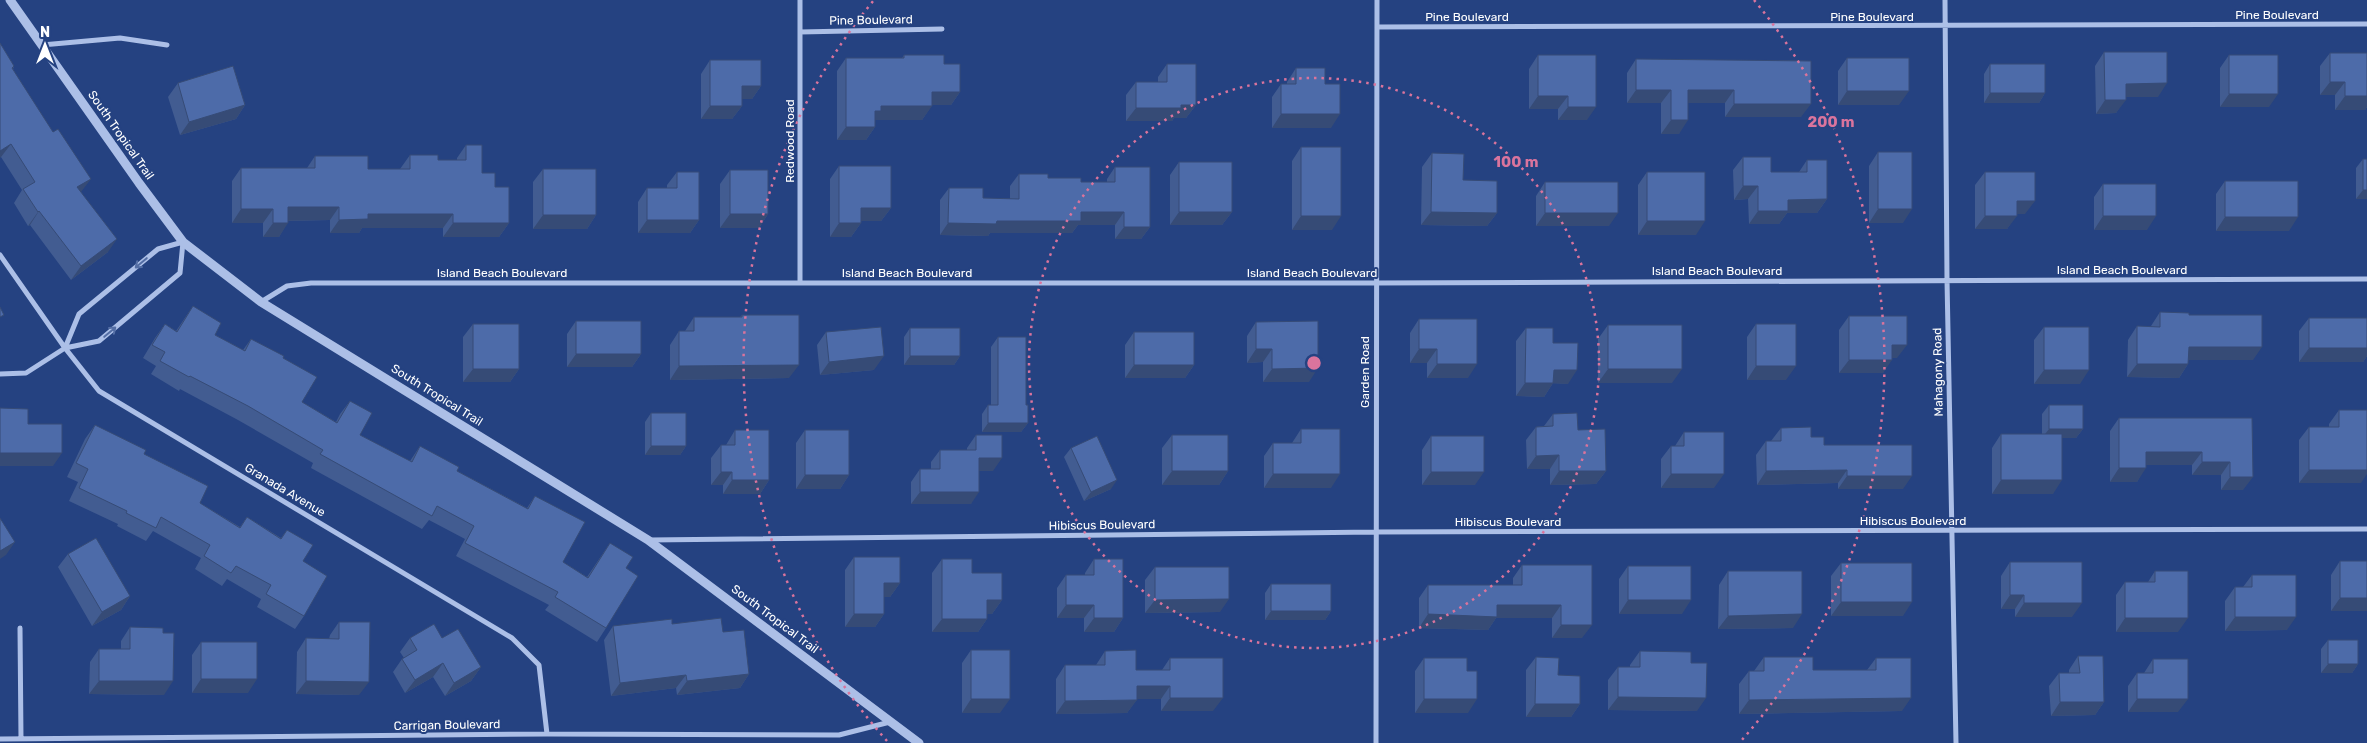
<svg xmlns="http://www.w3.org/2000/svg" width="2367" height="743" font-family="Rubik,sans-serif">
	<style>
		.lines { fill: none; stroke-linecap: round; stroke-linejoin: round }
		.minor { stroke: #acbfe7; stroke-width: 5 }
		.tertiary { stroke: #acbfe7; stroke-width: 9 }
		.wall { fill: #425c91 }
		.shaded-wall { fill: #364b76 }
		.building { fill: #4d6ba9; stroke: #364b76 }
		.oneway { stroke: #546ea5 }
		.ring { fill: none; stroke: #da749d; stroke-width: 2.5; stroke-dasharray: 2.5 5 }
		.labels { text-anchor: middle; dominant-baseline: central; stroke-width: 4; stroke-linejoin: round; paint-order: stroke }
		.street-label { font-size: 12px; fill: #fff; stroke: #254281 }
		.centre { fill: #da749d; stroke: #254281; stroke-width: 2.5 }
		.ring-label { font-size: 15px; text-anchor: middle; font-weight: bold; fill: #da749d; stroke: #254281; stroke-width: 4; stroke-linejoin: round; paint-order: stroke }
	</style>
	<rect width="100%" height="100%" fill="#254281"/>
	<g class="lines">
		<path class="minor" d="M800,0V283
			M1945,0L1947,280L1956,743
			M1377,27L2367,24
			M800,32L942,29
			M42,45L120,38L167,45
			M0,255L65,348L99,391L512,638L539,665L547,734
			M261,302L287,286L311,283H1375L2367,279
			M0,374L26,373L65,348L99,341L180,273L183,242L158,249L79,314L65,348
			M649,540L1375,532L2367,529
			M20,628L21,739
			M0,739L547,734L839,735L890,722
			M1376,743L1377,0"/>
		<path class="tertiary" d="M10,0L139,183L183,242L261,302L648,540L919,743"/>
	</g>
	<path class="wall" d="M0,43L14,66L13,69L81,192L108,252L71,280L30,225L28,226L14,203L22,190L1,157Z
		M2104,52L2158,97H2126L2116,113L2096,114L2095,66Z
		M2330,53H2367V107L2365,110H2335V95H2320V66Z
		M904,55L944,64L960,92L951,105H932L922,120H875V127L866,140H837V71L846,58H902Z
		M1538,55L1587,120H1558V109H1529V69Z
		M2229,55L2269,107H2220V68Z
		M1847,58L1899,105H1838V71Z
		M1636,59L1811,61L1801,117H1725V103H1688L1679,134H1661V103H1627V73Z
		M710,60L761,86L752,99H742V106L732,119H701V74Z
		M1167,64L1196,105L1186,118H1174L1172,121H1126V95L1136,82H1158V77Z
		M1990,64L2045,93L2039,103H1984V74Z
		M1296,68L1325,84L1331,128H1272V97L1281,84H1287V82Z
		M178,83L245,105L236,119L180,135L168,97Z
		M466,145L482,173L495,187L509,223L499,237H443V228H362L359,233H330V220L288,221L279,237H263V223H232V181L241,168H307L315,156L368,169H400L410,155L438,160H457V158Z
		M1301,147L1332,230H1292V161Z
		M1878,152L1903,223H1869V166Z
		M1432,153L1463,180L1497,213L1487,226L1421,225L1422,167Z
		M1743,157L1771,172H1799L1807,160L1827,199L1817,213H1787L1779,224H1749L1748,199L1734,200L1733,170Z
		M2363,159L2367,199H2356V168Z
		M1179,162L1232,212L1222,225H1170V175Z
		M839,166L891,208L881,221H861V223L851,237H830V179Z
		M1115,167L1150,227L1141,239H1115V225H1078L1072,233H990L988,236L940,235V200L949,188L983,198L1010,199V186L1019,174L1081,182H1107V179Z
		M543,169L596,215L587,229H533V182Z
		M730,170L768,214L759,228H720V184Z
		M677,172L699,220L690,233H638V202L647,188H667V185Z
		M1647,172L1696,235H1638V185Z
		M1985,172L2025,214H2017L2007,229H1975V185Z
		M2225,181L2289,231H2216V194Z
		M1545,182L1609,226H1536V196Z
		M2103,184L2147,230H2094V197Z
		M193,306L215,335L243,350L251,339L283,358L302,402L336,422L340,414L350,401L360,435L410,461L420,446L457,471L527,508L535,496L563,562L587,577L610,543L626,568L606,628L597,642L545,610L549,605L456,556L465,539L429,520L422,529L311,468L313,463L238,420L180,389L179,391L151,374L156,366L143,358L155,338L165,324L176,331Z
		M2160,312L2189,315L2253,360H2188V364L2179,378L2127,377L2128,340L2137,326H2151Z
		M742,315L789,378L670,380V345L679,331H685L694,317H740Z
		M1849,316L1897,358H1892L1883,373H1839V330Z
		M2309,318H2367V356L2363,362H2299V331Z
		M1419,319L1468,378H1427V363H1410V333Z
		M576,321L641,354L632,367H567V334Z
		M1256,322L1309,382H1263V362L1247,363V336Z
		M473,324L519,369L510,382H463V337Z
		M1756,324L1786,380H1747V337Z
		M1608,325L1672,383H1598V339Z
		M2044,327L2080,384H2034V340Z
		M910,328L960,356L954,365H904V337Z
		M1526,328L1553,343L1568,384L1553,383L1544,397L1516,396V341Z
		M826,332L874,370L820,375L817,345Z
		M1134,332L1194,365L1185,378H1125V345Z
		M998,337L1026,405L1028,423L1021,432H982V414L988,405H991V347Z
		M2049,405L2083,429L2076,438H2062L2053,494H1992V448L2001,434H2042V414Z
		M2339,410L2361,483H2299V440L2309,427H2329V424Z
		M651,413L686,446L680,455H645V422Z
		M1553,414L1578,430L1606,471L1596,484L1550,485V469H1527L1526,440L1536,427L1544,426Z
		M2119,418H2252L2243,490H2221V475H2192V465H2146L2137,482H2110V431Z
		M95,425L144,454L200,503L240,527L247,517L281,538L287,530L303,561L304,616L295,629L257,607L261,599L227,579L222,586L195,569L201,558L153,531L146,541L117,526L118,524L69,501L78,482L67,477L85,439Z
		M1781,428L1811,437L1824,445L1903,489H1838V483L1757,485L1756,455L1766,441H1771Z
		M1301,429L1331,488H1264V456L1273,443H1292Z
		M735,430L769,480L760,494H723V485H711V458L721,445H726Z
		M805,430L849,475L840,489H796V443Z
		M1684,432L1714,488H1661V459L1671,446H1675Z
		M976,435L993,471H979L971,504H911V482L920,469H931V462L940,450H967V448Z
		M1172,435L1228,471L1219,485H1162V448Z
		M1431,436L1475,485H1422V450Z
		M1071,448L1111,489L1084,501L1064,457Z
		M68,554L130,596L121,610L92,626L58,567Z
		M854,557L900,583L890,597H884V614L875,627H845V570Z
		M942,559L972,573L1002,600L992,614H987V619L978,632H932V573Z
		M1094,559L1123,618L1114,632H1084V618H1057V588L1066,575H1085V573Z
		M2340,561L2367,611H2331V575Z
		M2010,562L2072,617H2015V609H2001V576Z
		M1841,563L1903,616H1831V576Z
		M1522,565H1592L1582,638H1552V618H1496L1488,630L1419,628V598L1428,585H1513V578Z
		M1628,566L1682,614H1619V579Z
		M1155,567L1220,612L1145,613V580Z
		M1728,571L1793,628L1718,629L1719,585Z
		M2155,571L2178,632H2116V595L2125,582H2148Z
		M2252,575L2287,630L2225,631V601L2235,587H2243Z
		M1271,584L1331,611L1325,620H1265V593Z
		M339,622L359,695L296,694L297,652L306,638L329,639L330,635Z
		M672,624L723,632L749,674L740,688L677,695L676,688L611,696L604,640L613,626Z
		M130,627L164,695L89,694L90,662L99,649H121V641Z
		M410,638H442L481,667L471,681L445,696L433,677L405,693L393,672L402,659L404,658L400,652Z
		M2328,640L2358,664L2352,673H2321V649Z
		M201,642L248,693H192V655Z
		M971,650L1000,713H962V663Z
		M1105,651L1136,670H1162L1170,658L1213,711H1161V699H1137L1127,713L1056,714V679L1065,665H1096Z
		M1640,651L1697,711L1608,710V680L1618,667H1630V665Z
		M2078,656L2104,702L2095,715L2051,716L2049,686L2059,673H2069V670Z
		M1536,657L1580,704L1571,717H1526V670Z
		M1764,657L1813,670H1867L1876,658L1902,711L1739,714V684L1749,671H1754Z
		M1424,658L1467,671L1468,713H1415V671Z
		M2153,659L2178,712H2128V686L2137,673H2144Z"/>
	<path class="shaded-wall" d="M2330,82H2345L2335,95H2320Z
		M2167,83L2158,97H2116L2126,84Z
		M742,86H761L752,99H732Z
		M1636,90H1671L1661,103H1627Z
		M1688,90H1734L1725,103H1679Z
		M1847,91H1909L1899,105H1838Z
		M932,92H960L951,105H922Z
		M1990,93H2045L2039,103H1984Z
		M2229,94H2278L2269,107H2220Z
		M1538,96H1568L1558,109H1529Z
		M2345,96H2367V107L2365,110H2335Z
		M2105,100H2126L2116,113L2096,114Z
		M1734,104H1811L1801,117H1725Z
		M245,105L236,119L180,135L189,122Z
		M1181,105H1196L1186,118H1174L1172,121H1126L1136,108Z
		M710,106H742L732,119H701Z
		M881,106H932L922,120H875V111Z
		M1568,107H1596L1587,120H1558Z
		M1281,114H1340L1331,128H1272Z
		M1671,120H1688L1679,134H1661Z
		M846,127H875L866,140H837Z
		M11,144L1,157L0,158V151Z
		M91,179L81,192L77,187Z
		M1743,186H1758L1748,199L1734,200Z
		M2363,190H2367V199H2356Z
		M1827,199L1817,213H1787L1779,224H1749L1758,211L1788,200Z
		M2017,201H2035L2025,214H2007Z
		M288,207H339L330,220L279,221Z
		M861,208H891L881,221H851Z
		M241,209H273L263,223H232Z
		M1878,209H1912L1903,223H1869Z
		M39,211L30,225L28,226L38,212Z
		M1081,212H1124L1115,225H1078L1072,233H990L988,236L940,235L948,223L997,221Z
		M1179,212H1232L1222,225H1170Z
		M1431,212L1497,213L1487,226L1421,225Z
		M1545,213H1618L1609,226H1536Z
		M368,214H453L443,228H362L359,233H330L339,220Z
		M730,214H768L759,228H720Z
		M543,215H596L587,229H533Z
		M1301,216H1341L1332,230H1292Z
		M1985,216H2017L2007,229H1975Z
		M2103,216H2156L2147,230H2094Z
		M2225,217H2298L2289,231H2216Z
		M647,220H699L690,233H638Z
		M1647,221H1705L1696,235H1638Z
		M273,223H288L279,237H263Z
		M453,223H509L499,237H443Z
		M839,223H861L851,237H830Z
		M1124,227H1150L1141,239H1115Z
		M117,239L108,252L71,280L81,266Z
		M1892,345H1907L1897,358H1883Z
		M2189,347H2262L2253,360H2179Z
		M2309,348H2367V356L2363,362H2299Z
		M1256,349H1272L1263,362L1247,363Z
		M1419,349H1437L1427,363H1410Z
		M576,354H641L632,367H567Z
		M884,356L874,370L820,375L829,362Z
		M910,356H960L954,365H904Z
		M1849,360H1892L1883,373H1839Z
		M1437,364H1477L1468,378H1427Z
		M2137,364H2188L2179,378L2127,377Z
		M799,365L789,378L670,380L679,366Z
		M1134,365H1194L1185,378H1125Z
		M1756,366H1796L1786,380H1747Z
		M1318,368L1309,382H1263L1272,369Z
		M473,369H519L510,382H463Z
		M1608,369H1682L1672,383H1598Z
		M1554,370H1577L1568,384L1544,383Z
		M2044,370H2089L2080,384H2034Z
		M1525,383H1553L1544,397L1516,396Z
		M988,423H1028L1021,432H982Z
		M2049,429H2083L2076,438H2042Z
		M651,446H686L680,455H645Z
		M2146,452H2202L2192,465H2137Z
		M0,453H62L53,466H0Z
		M1559,455L1550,469H1527L1536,456Z
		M979,458H1002L993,471H971Z
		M2202,462H2230L2221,475H2192Z
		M2119,468H2146L2137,482H2110Z
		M1847,470L1838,483L1757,485L1766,471Z
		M2309,470H2367V474L2361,483H2299Z
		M1172,471H1228L1219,485H1162Z
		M1559,471H1606L1596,484L1550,485Z
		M721,472H732L723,485H711Z
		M1431,472H1484L1475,485H1422Z
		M1273,474H1340L1331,488H1264Z
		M1671,474H1724L1714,488H1661Z
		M805,475H849L840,489H796Z
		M1847,476H1912L1903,489H1838Z
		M2230,477H2253L2243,490H2221Z
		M732,480H769L760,494H723Z
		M1117,480L1111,489L1084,501L1091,492Z
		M2001,480H2062L2053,494H1992Z
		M920,492H979L971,504H911Z
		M15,542L6,555L0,559V551Z
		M884,583H900L890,597H875Z
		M2010,595H2024L2015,609H2001Z
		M130,596L121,610L92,626L102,612Z
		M2340,598H2367V611H2331Z
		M1229,599L1220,612L1145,613L1155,600Z
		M987,600H1002L992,614H978Z
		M1628,600H1691L1682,614H1619Z
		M1841,602H1912L1903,616H1831Z
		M2024,603H2082L2072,617H2015Z
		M1066,605H1094L1084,618H1057Z
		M1497,605H1561L1552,618H1496L1488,630L1419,628L1428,614Z
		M1271,611H1331L1325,620H1265Z
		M854,614H884L875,627H845Z
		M1802,614L1793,628L1718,629L1728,616Z
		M2235,617H2296L2287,630L2225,631Z
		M1094,618H1123L1114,632H1084Z
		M2125,618H2188L2178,632H2116Z
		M942,619H987L978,632H932Z
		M1561,625H1592L1582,638H1552Z
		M443,663L433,677L405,693L415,680Z
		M2328,664H2358L2352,673H2321Z
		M481,667L471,681L445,696L454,683Z
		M749,674L740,688L677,695L687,681Z
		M686,675L676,688L611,696L620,683Z
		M201,679H257L248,693H192Z
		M99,681H173L164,695L89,694Z
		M306,681L369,682L359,695L296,694Z
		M1137,686H1170L1161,699H1127Z
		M1618,697L1706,698L1697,711L1608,710Z
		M1170,698H1223L1213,711H1161Z
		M1911,698L1902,711L1739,714L1749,700Z
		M971,699H1010L1000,713H962Z
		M1424,699H1477L1468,713H1415Z
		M2137,699H2188L2178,712H2128Z
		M1137,700L1127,713L1056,714L1065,701Z
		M2060,702H2104L2095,715L2051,716Z
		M1535,704H1580L1571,717H1526Z"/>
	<path class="building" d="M0,43L14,66L12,68L53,132L58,129L91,179L77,187L117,239L81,266L39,211L38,212L23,189L35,182L11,144L0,151Z
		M2104,52H2167V83L2126,84V100H2105Z
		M2330,53H2367V96H2345V82H2330Z
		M904,55H944V64H960V92H932V106H881V111H875V127H846V58H904Z
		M1538,55H1596V107H1568V96H1538Z
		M2229,55H2278V94H2229Z
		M1847,58H1909V91H1847Z
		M1636,59L1811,61V104H1734V90H1688V120H1671V90H1636Z
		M710,60H761V86H742V106H710Z
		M1167,64H1196V105H1181V108H1136V82H1167Z
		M1990,64H2045V93H1990Z
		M233,66L245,105L189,122L178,83Z
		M1296,68H1325V84H1340V114H1281V84H1296Z
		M466,145H482V173H495V187H509V223H453V214H368V219L339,220V207H288V223H273V209H241V168H315V156H368V169H410V155H438V160H466Z
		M1301,147H1341V216H1301Z
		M1878,152H1912V209H1878Z
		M1432,153L1464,154L1463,180L1497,181V213L1431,212Z
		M1743,157H1771V172H1807V160H1827V199L1788,200V211H1758V186H1743Z
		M2363,159H2367V190H2363Z
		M1179,162H1232V212H1179Z
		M839,166H891V208H861V223H839Z
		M1115,167H1150V227H1124V212H1081V221H997L996,224L948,223L949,188H983V198L1019,199V174H1048V178H1081V182H1115Z
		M543,169H596V215H543Z
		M730,170H768V214H730Z
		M677,172H699V220H647V188H677Z
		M1647,172H1705V221H1647Z
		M1985,172H2035V201H2017V216H1985Z
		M2225,181H2298V217H2225Z
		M1545,182H1618V213H1545Z
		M2103,184H2156V216H2103Z
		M193,306L221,323L215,335L245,351L251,339L284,356L283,358L317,377L302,402L337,423L350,401L372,413L360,435L412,462L420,446L459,467L457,471L528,509L535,496L585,522L563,562L588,578L610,543L633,557L626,568L638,576L606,628L555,597L558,592L465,543L474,526L437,506L432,516L320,454L323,450L248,406L190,376L189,377L160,361L165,352L152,345L165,324L177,332Z
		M0,307L4,315L0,317Z
		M2160,312L2189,313V315H2262V347H2189L2188,364H2137V326L2160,327Z
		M742,315H799V365L679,366V331H694V317H742Z
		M1849,316H1907V345H1892V360H1849Z
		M2309,318H2367V348H2309Z
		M1419,319H1477V364H1437V349H1419Z
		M576,321H641V354H576Z
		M1318,321V368L1272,369V349H1256V322Z
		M473,324H519V369H473Z
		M1756,324H1796V366H1756Z
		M1608,325H1682V369H1608Z
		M881,327L884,356L829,362L826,332Z
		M2044,327H2089V370H2044Z
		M910,328H960V356H910Z
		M1526,328H1553V343H1578L1577,370H1554L1553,383H1525Z
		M1134,332H1194V365H1134Z
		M998,337H1026V405H1028V423H988V405H998Z
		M2049,405H2083V429H2049Z
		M0,408L28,409V424H62V453H0Z
		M2339,410H2367V470H2309V427H2339Z
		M651,413H686V446H651Z
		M1577,413L1578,430L1605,429L1606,471H1559V455L1536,456V427L1553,426V414Z
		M2119,418H2252L2253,477H2230V462H2202V452H2146V468H2119Z
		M95,425L146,450L144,454L208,486L200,503L240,528L247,517L281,539L287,530L313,545L303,561L327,576L304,616L266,594L271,585L236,566L231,573L204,556L210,545L161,517L156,528L126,513L127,511L79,488L88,469L76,463Z
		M1811,427V437H1824V445H1912V476H1847V470L1766,471V441H1781V428Z
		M1301,429H1340V474H1273V443H1301Z
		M735,430H769V480H732V472H721V445H735Z
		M805,430H849V475H805Z
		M1684,432H1724V474H1671V446H1684Z
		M2001,434H2062V480H2001Z
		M976,435H1002V458H979V492H920V469H940V450H976Z
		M1172,435H1228V471H1172Z
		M1097,436L1117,480L1091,492L1071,448Z
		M1431,436H1484V472H1431Z
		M0,518L15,542L0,551Z
		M96,538L130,596L102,612L68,554Z
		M854,557H900V583H884V614H854Z
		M942,559H972V573H1002V600H987V619H942Z
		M1094,559H1123V618H1094V605H1066V575H1094Z
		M2340,561H2367V598H2340Z
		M2010,562H2082V603H2024V595H2010Z
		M1841,563H1912V602H1841Z
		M1522,565H1592V625H1561V605H1497V617L1428,614V585H1522Z
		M1628,566H1691V600H1628Z
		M1155,567H1229V599L1155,600Z
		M1728,571H1802V614L1728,616Z
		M2155,571H2188V618H2125V582H2155Z
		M2252,575H2296V617H2235V587H2252Z
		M1271,584H1331V611H1271Z
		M721,618L723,632L744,630L749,674L687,681L686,675L620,683L613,626L672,619V624Z
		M339,622H370L369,682L306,681V638L339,639Z
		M434,624L442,638L458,629L481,667L454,683L443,663L415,680L402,659L417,650L410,638Z
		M130,627L163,628V633H174L173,681H99V649H130Z
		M2328,640H2358V664H2328Z
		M201,642H257V679H201Z
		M971,650H1010V699H971Z
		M1136,650V670H1170V658H1223V698H1170V686H1137V700L1065,701V665H1105V651Z
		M1640,651L1691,652V663H1707L1706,698L1618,697V667H1640Z
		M2078,656H2103L2104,702H2060L2059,673H2080Z
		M1536,657L1559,658L1558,675L1580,676V704H1535Z
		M1764,657H1813V670H1876V658H1911V698L1749,700V671H1764Z
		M1424,658H1467V671H1477V699H1424Z
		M2153,659H2188V699H2137V673H2153Z"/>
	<defs><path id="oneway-shaft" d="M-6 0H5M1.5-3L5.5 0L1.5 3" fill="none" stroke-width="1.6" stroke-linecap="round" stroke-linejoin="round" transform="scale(1.25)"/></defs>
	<g class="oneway">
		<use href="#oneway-shaft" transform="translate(141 263) rotate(140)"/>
		<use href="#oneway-shaft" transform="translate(110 332) rotate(-40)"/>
	</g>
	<g class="ring">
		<circle cx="1314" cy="363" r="285"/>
		<path d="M887 741A570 570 0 0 1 874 0M1754 0A570 570 0 0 1 1741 741"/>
	</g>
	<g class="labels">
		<g class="street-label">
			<text x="2277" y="15">Pine Boulevard</text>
			<text x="1467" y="17">Pine Boulevard</text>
			<text x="1872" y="17">Pine Boulevard</text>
			<text transform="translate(871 20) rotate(-1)">Pine Boulevard</text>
			<text transform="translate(121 135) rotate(55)">South Tropical Trail</text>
			<text transform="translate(790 141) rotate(-90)">Redwood Road</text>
			<text x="2122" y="270">Island Beach Boulevard</text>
			<text x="1717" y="271">Island Beach Boulevard</text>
			<text x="502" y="273">Island Beach Boulevard</text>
			<text x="907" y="273">Island Beach Boulevard</text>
			<text x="1312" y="273">Island Beach Boulevard</text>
			<text transform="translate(1365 372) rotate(-90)">Garden Road</text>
			<text transform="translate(1938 372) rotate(-91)">Mahagony Road</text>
			<text transform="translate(437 395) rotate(32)">South Tropical Trail</text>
			<text transform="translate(285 490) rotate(31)">Granada Avenue</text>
			<text x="1913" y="521">Hibiscus Boulevard</text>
			<text x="1508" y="522">Hibiscus Boulevard</text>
			<text transform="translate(1102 525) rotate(-1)">Hibiscus Boulevard</text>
			<text transform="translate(775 619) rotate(37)">South Tropical Trail</text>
			<text transform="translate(447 725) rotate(-1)">Carrigan Boulevard</text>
		</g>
	</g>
	<circle cx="1314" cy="363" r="8" class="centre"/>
	<g class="ring-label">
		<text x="1831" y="127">200 m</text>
		<text x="1516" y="167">100 m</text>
	</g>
	<g transform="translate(45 45)" stroke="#254281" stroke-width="4" paint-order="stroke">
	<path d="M0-4L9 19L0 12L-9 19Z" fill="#ffffff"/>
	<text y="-8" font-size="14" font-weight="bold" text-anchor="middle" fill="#ffffff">N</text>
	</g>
</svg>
